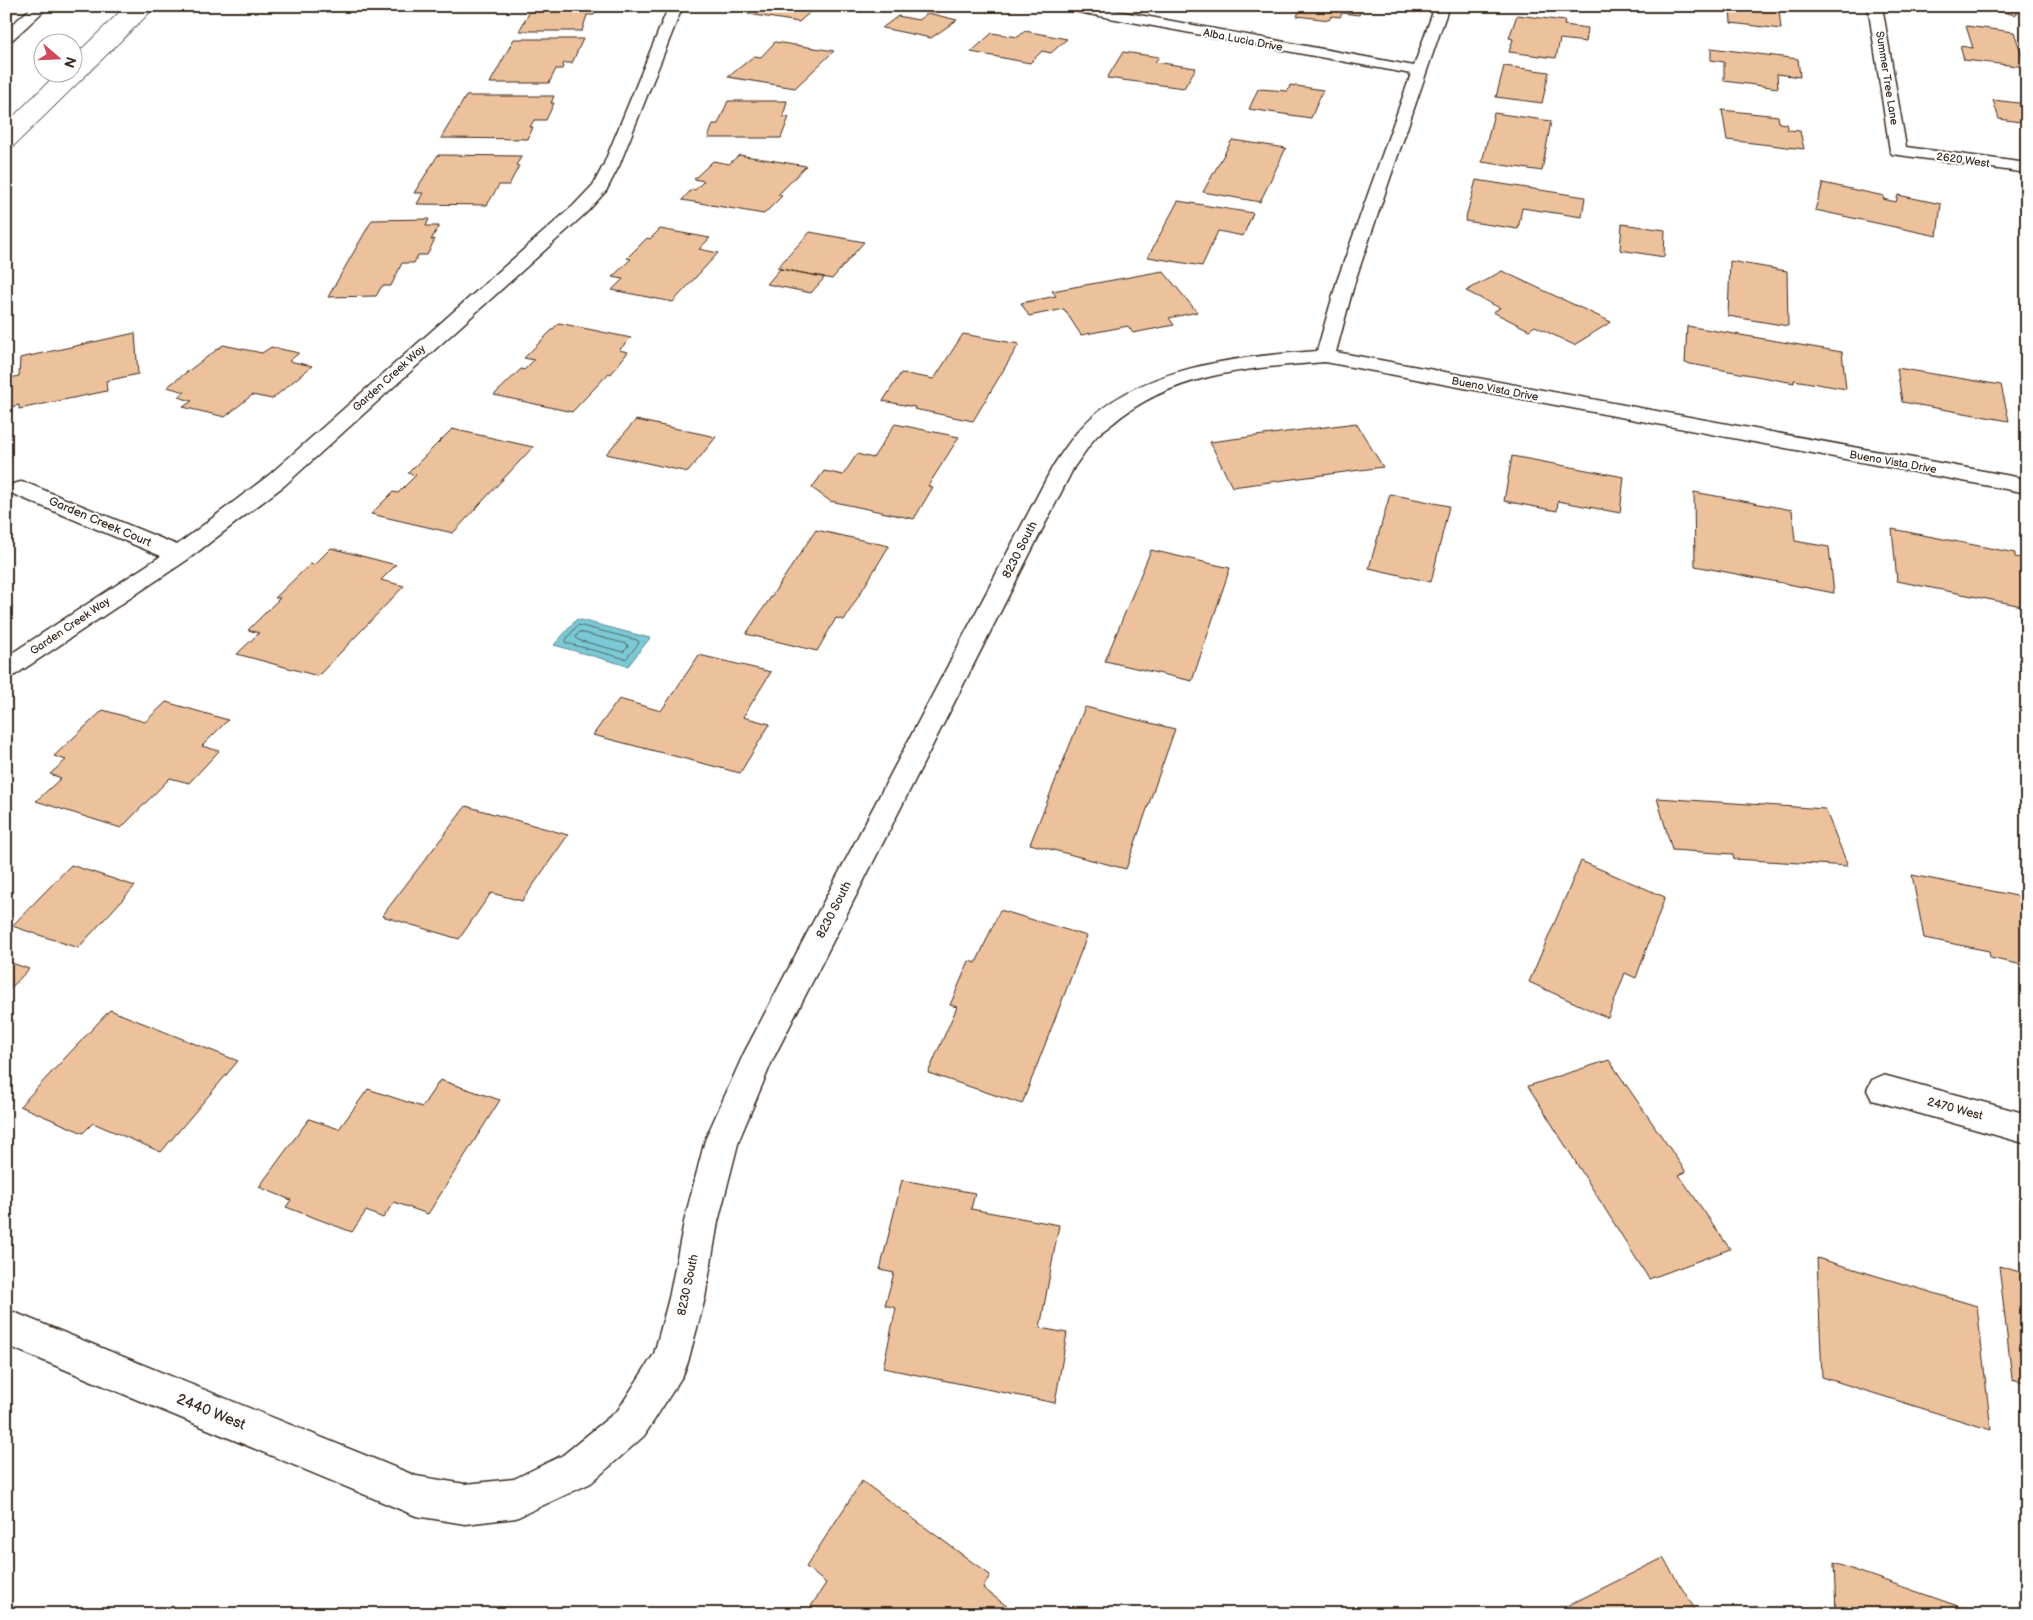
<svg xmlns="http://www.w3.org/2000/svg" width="2033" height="1620" font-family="'Balsamiq Sans',sans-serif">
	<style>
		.water { fill: #7ac9d7; stroke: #61898d }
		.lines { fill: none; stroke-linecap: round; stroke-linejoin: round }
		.shore { stroke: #546a68; stroke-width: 1 }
		.building { fill: #ecc19c; stroke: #3b2a1e }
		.minor-casing { stroke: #3b2a1e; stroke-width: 3 }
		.tertiary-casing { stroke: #3b2a1e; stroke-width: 3 }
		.minor { fill: #fff; fill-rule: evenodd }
		.tertiary { fill: #fff; fill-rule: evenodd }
		.tram { stroke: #3b2a1e; stroke-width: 1 }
		.labels { text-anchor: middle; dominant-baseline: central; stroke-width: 4; stroke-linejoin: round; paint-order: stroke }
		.far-street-label { font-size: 11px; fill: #3b2a1e; stroke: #fff }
		.street-label { font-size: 12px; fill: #3b2a1e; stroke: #fff }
		.near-street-label { font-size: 15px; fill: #3b2a1e; stroke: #fff }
	</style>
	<rect width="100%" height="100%" fill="#fff"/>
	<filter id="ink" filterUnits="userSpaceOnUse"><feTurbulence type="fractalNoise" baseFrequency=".02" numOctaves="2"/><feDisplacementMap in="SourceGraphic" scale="10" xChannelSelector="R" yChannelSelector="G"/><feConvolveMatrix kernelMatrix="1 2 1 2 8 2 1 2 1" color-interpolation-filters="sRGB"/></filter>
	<g filter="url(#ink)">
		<path class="water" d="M577,619L650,638L628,666L554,645Z"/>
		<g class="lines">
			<path class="shore" d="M578,625L637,640L639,643L626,659L566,643V640Z
				M580,632L627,644L628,647L623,652L578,640L576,637Z"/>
		</g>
		<path class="building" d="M533,6H603L598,8L594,15H587L582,31H519Z
			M757,6H817L799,22L748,14Z
			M1302,6H1358L1363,7L1359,15L1342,13L1340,17L1332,16L1329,20L1297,16Z
			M1727,6H1772V9L1779,10L1781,29L1731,23L1730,7Z
			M1980,6H2026L2015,15Z
			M928,13L957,20L931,38L882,28L898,16L918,20Z
			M1517,15L1565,21L1564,25L1588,28L1586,42L1560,39L1556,58L1509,52L1513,39L1509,38Z
			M1966,26L2014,32L2026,67L1964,60L1960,46L1973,48Z
			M1025,31L1067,39L1051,53L1042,51L1030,63L971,52L992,33L1018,37Z
			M514,39H583L572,63H564L562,69H556L549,83H490Z
			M775,42L834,51L795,88L728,77L754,56L761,57Z
			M1711,48L1798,59L1800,77L1777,74L1778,88L1724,81V62L1711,60Z
			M1123,52L1159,57L1155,62L1196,68L1184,88L1107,78Z
			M1504,66L1549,72L1542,103L1496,97Z
			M1290,85L1323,90L1311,118L1249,109L1258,89L1288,91Z
			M466,96H554L551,103H554L546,120H534L530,127H533L528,139L441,138Z
			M1993,100L2027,104V123L1999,119Z
			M728,101H787L783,117H789L781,138H708L713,124H718Z
			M1722,110L1778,116L1779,123L1786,124L1788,130L1800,131L1804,149L1727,140Z
			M1494,113L1551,121L1542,171L1482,162Z
			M1232,140L1286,148L1260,202L1203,192Z
			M438,155L522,156L516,165L519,166L509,185H499L487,205L417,204L423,193H414Z
			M739,155L806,166L778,195L782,196L764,214L682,200L692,189L695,190L704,181L694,179L713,161L729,164Z
			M1476,180L1585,197L1582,217L1522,208L1518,229L1465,221Z
			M1823,183L1884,196L1883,199L1896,202L1898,195L1941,204L1937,236L1815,210Z
			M1178,201L1253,213L1243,236L1218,231L1202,266L1148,257Z
			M429,219L426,226H439L431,240L435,239L427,255H418L414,263H402L391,286H382L376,296L328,297L372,220Z
			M1622,224L1665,230L1664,257L1620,250Z
			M660,229L710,238L699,249L718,253L673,302L612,290L623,279L612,277L631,259L627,258L647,238L650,239Z
			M810,232L864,242L832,279L777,268Z
			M1730,261L1787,271L1788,326L1728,316Z
			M780,269L825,277L811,293L767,284Z
			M1163,271L1197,312L1169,318L1174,325L1133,333L1128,326L1081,335L1064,309L1029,316L1021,303L1056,296L1052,291Z
			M1502,271L1611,322L1574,345L1535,326L1529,330L1493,312L1500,308L1466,291Z
			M559,323L631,338L619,350L628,352L611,374L609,373L572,412L494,395L521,369L524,370L534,360L524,358Z
			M1687,326L1842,352L1846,389L1794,380V383L1685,363Z
			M135,333L138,374L106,381L107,391L19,409V405L6,408V379L19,376L20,358Z
			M963,334L1019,344L973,421L914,409L915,407L883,401L901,373L934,379Z
			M223,345L262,353L271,347L299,353L289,361L312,366L272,399L252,395L225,417L183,407L192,401L178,397L185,392L167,387Z
			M1897,368L2001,385L2009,421L1902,402Z
			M636,420L716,437L688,472L606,454Z
			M1356,423L1383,467L1232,487L1210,442Z
			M895,424L959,437L928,486L933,487L914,519L830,501L812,488L824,471L843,475L857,454L873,458Z
			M452,429L533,447L453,533L371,514L393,492L398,493L416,475L408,473Z
			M1512,456L1624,477L1620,513L1558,501L1557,511L1504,501Z
			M1694,492L1792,510L1795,541L1829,547L1834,593L1695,566Z
			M1390,494L1449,506L1431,582L1369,568Z
			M1892,529L2015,553V557L2027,559V607L1897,581Z
			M816,530L889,546L844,620L836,618L817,651L746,634Z
			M331,548L396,565L381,580L404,586L318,676L237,654L259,633L248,630L280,598H275L310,564L314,565Z
			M1151,550L1230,568L1192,681L1105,661Z
			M699,655L771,672L743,717L770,724L740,773L593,735L619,699L661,711Z
			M166,702L228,720L202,746L219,751L189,783L170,778L121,828L36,801L61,778L50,774L66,760L54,756L103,710L145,722Z
			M1085,707L1175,729L1126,869L1030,844Z
			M1657,798L1825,809L1848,866L1734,859L1733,854L1672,850Z
			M466,806L568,835L522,901L491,893L459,939L382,916Z
			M1581,861L1665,897L1636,978L1625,973L1608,1018L1529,982Z
			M71,865L135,886L78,948L12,926Z
			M1912,875L2027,898V966L1990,958L1989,951L1924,938Z
			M1000,910L1087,936L1022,1104L928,1073L957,1007L950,1005L969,961L976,963Z
			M6,961L29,969L6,993Z
			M110,1010L238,1061L161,1152L93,1123L83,1133L20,1106Z
			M1609,1060L1686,1172L1679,1175L1730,1249L1649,1279L1528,1086Z
			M440,1080L500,1100L428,1214L394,1202L383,1218L366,1211L352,1232L286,1207L291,1200L259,1187L309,1119L339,1129L368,1089L422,1107Z
			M902,1180L975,1193L971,1209L1059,1225L1040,1328L1067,1333L1055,1403L883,1368L896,1308L885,1305L894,1273L880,1270Z
			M1817,1258L1977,1306L1991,1430L1822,1377Z
			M1999,1266L2027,1274V1383L2012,1379Z
			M862,1481L990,1575L983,1588L1017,1614H806L826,1583L806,1567Z
			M1663,1558L1698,1614H1551Z
			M1834,1563L1981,1614H1836Z"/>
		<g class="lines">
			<defs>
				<path id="minor" d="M671,6H685L680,13L619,166L606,191L586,213L285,485L187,560L15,675L6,678V657L161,556L13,494L10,489L13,484L21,482L29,484L177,545L269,475L574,205L593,185L603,166L666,13Z
					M1060,6H1091L1414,66L1435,6H1449L1355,281L1336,352L2027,479V493L1325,362C1250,368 1171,373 1112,424C1106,428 1099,433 1094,439C1087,448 1081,458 1074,467L773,1059L739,1140L718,1222L705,1298L688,1362L683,1375L644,1436L591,1483L516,1518L465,1524L416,1516L6,1345V1309L416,1476L465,1484L514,1479L563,1455L618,1410L654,1354L669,1298L684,1222L705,1140L744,1053L1053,466C1061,454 1070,440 1080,429C1137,366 1237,357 1317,351L1337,281L1411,74L1067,10Z
					M1868,6H1882L1906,147L2027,163V173L1892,154L1890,151Z
					M1883,1075L2027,1114V1144L1872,1100L1867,1090L1872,1080Z"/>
				<path id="tertiary" d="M33,6H49L11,41L6,42V30Z"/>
			</defs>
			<use href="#minor" class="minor-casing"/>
			<use href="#tertiary" class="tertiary-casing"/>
			<use href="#minor" class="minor"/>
			<use href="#tertiary" class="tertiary"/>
			<path class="tram" d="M72,58L125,6
				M6,123L58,72
				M6,154L157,6"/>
		</g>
	</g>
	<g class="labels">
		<g class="far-street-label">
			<text transform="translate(1243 40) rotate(11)">Alba Lucia Drive</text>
			<text transform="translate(1887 78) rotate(81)">Summer Tree Lane</text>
			<text transform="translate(1963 160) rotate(8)">2620 West</text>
			<text transform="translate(389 378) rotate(-42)">Garden Creek Way</text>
			<text transform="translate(1495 389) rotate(11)">Bueno Vista Drive</text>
			<text transform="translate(1893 462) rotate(10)">Bueno Vista Drive</text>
			<text transform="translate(70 626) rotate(-34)">Garden Creek Way</text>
		</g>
		<g class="street-label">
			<text transform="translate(100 522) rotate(23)">Garden Creek Court</text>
			<text transform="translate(1020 550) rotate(-63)">8230 South</text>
			<text transform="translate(834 910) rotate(-63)">8230 South</text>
			<text transform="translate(1955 1109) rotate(15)">2470 West</text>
			<text transform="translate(688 1285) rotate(-78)">8230 South</text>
		</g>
		<g class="near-street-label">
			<text transform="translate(211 1412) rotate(22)">2440 West</text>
		</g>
	</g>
	<rect width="2033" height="1620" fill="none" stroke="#fff" stroke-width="25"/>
	<rect x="12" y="12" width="2008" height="1595" fill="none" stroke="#3b2a1e" stroke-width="2" filter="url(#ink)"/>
	<g transform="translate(58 58) rotate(109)"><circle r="24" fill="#ffffff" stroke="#b1aaa5"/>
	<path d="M0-4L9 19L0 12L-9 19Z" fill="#d1495b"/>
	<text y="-8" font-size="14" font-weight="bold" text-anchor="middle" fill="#3b2a1e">N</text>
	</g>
</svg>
